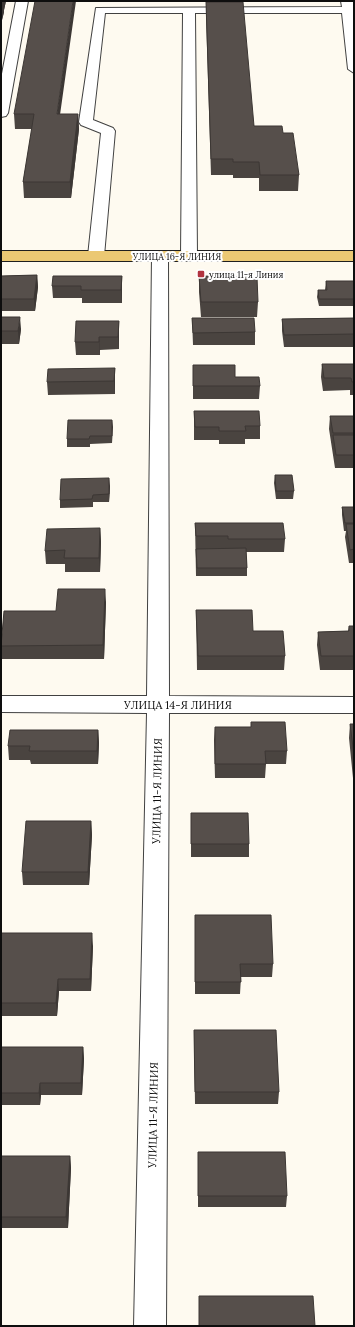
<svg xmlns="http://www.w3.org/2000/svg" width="355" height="1327" font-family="Lora,serif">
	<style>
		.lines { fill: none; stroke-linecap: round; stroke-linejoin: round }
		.minor-casing { stroke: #414141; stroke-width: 2 }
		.major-casing { stroke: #1f1f1f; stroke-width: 2 }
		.minor { fill: #fff; fill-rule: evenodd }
		.major { fill: #ebc873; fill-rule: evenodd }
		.wall { fill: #4a4440 }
		.shaded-wall { fill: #3c3734 }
		.building { fill: #564f4b; stroke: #3c3734 }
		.poi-dot { fill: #b1333f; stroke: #fff; stroke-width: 1.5 }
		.labels { text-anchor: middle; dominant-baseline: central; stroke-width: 4; stroke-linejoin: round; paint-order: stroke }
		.far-street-label { font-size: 9px; fill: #0e0e0e; stroke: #fff }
		.far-poi-label { font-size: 9px; fill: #0e0e0e; stroke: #fff; text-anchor: start }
		.street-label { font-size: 11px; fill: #0e0e0e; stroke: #fff }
	</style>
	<rect width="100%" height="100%" fill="#fefaf0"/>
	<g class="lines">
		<defs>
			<path id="minor" d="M16,1H28L8,113L6,116L1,117V79Z
				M341,1H353L354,73L348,69L342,13H195L197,256L194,259H184L181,256L183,13H105L93,120L113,128L115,131L104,256L101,259H91L88,256L101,133L81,125L79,122L96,8L342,7Z
				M160,251L165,253L168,256L169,696L354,697V713H169L166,1326H134L147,713L1,712V696H147L152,256L155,253Z"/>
			<path id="major" d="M1,251H354V261H1Z"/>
		</defs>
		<use href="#minor" class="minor-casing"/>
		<use href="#major" class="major-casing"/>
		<use href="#minor" class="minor"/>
		<use href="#major" class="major"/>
	</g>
	<path class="wall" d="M1,1H6L4,10V12L2,20H1Z
		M206,2L254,126L283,133L299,175L298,191H259V178H233V175H211L206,16Z
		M14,114H78L79,129L71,198H24L23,182L32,129H15Z
		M37,275L38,287L35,311H1V276Z
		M122,276V303H82V298H53L52,286Z
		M199,276L258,302L257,317H201L199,292Z
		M326,281H354V306H319L317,297L318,290H325Z
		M1,317L21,329L19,344H1Z
		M192,318L255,332V345H193Z
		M354,318V347H284L282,331V319Z
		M119,321V349L100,350V355H76L75,342Z
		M322,364H354V395H350V390L323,391L321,377Z
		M193,365L235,377L260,386L259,399H193Z
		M115,368V394L48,395L47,382Z
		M194,411L260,426V439H245V444H219V440H194Z
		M330,416H354V468H335L329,429Z
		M112,420V443L90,444V447H67V439Z
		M275,475L294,491L293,499H276L274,483Z
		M110,486L109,502H93V507L60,508V500Z
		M342,507H354V563H349L345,537L346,531H344L342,515Z
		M195,523L285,539L284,552H246L247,568V576H196Z
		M100,528L101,542L100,572H65V564H46L45,551Z
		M106,602L104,659H2L1,643L56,611Z
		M196,610L253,631L285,656L284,670H197Z
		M349,626H354V670H320L317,645L318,632L348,631Z
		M251,722L287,751L286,764H266L265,778H215L214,740L215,727H251Z
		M350,724H354V778H353L349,738Z
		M98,730L99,743L98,764H31L30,760H9L8,746Z
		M191,813L249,844V857H191Z
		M91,821L92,835L89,885H23L22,872Z
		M195,915L273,964L272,977H241L240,994H195Z
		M1,933L93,946L91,991H59L57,1016H1Z
		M194,1030L279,1092L278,1104H195Z
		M1,1047H83L84,1059L82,1095H41L40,1105H1Z
		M198,1152L287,1196L286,1207H198Z
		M1,1156H70L71,1168L68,1228H1Z"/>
	<path class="shaded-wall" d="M3,1H6L4,10Z
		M73,1H76L58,129L57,114Z
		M3,2L4,12L2,20L1,9Z
		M78,114L79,129L71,198L70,182Z
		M37,275L38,287L35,311L34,299Z
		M122,276V303L121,290Z
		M20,317L21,329L19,344L18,331Z
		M119,321V349L118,337Z
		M99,337L100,350V355L99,342Z
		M115,368V394L114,381Z
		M112,420L113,427L112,443Z
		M109,478L110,486L109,502Z
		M100,528L101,542L100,572L99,558Z
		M105,589L106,602L104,659L103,645Z
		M98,730L99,743L98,764L97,751Z
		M91,821L92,835L89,885L88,872Z
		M92,933L93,946L91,991L90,979Z
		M58,979L59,991L57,1016L56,1003Z
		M83,1047L84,1059L82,1095L81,1083Z
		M40,1083L41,1095L40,1105L39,1093Z
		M70,1156L71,1168L68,1228L66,1217Z"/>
	<path class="building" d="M35,1H73L57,114H78L70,182H23L34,114H14Z
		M1,2H3L1,9Z
		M206,2H243L254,126H282L283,133H293L299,175H260L259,162H233V159H211Z
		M37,275L34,299H1V276Z
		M53,276H122L121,290H81V286H52Z
		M199,276L257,277L258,302H201Z
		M326,281H354V299H319L318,290H327Z
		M1,317H20L18,331H1Z
		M192,318H254L255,332L193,333Z
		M354,318V334L284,335L282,319Z
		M76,321H119L118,337H99V342H75Z
		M322,364H354V382H352L351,378H324Z
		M193,365H235V377H259L260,386H193Z
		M115,368L114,381L47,382L48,369Z
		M194,411H259L260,426H245L246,431H219V427H195Z
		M330,416H354V433H333Z
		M68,420H112V436H90L89,439H67Z
		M333,435H354V455H336Z
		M275,475H292L294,491H276Z
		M109,478V494L93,495L92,499L60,500L61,479Z
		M342,507H354V523H345Z
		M195,523H283L285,539H228V536H196Z
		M346,524H354V549L350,550Z
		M100,528L99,558H64L65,550L45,551L47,529Z
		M246,548L247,568H197L196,549Z
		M58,589H105L103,645L1,646L4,611H56Z
		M196,610H252L253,631H283L285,656H198Z
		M349,626H354V656H321L318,632L349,631Z
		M251,722H285L287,751H265L266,764H215V727H251Z
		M350,724H354V755Z
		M10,730H98L97,751H29L30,746H8Z
		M191,813H248L249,844H191Z
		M26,821H91L88,872H22Z
		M195,915H271L273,964H240L241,982H195Z
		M1,933H92L90,979H58L56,1003H1Z
		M194,1030H276L279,1092H195Z
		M1,1047H83L81,1083H40L39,1093H1Z
		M198,1152H285L287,1196H198Z
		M1,1156H70L66,1217H1Z
		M199,1296H313L315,1326H199Z"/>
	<rect class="poi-dot" x="197" y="270" width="8" height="8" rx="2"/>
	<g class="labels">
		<g class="far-street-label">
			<text x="177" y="256">УЛИЦА 16-Я ЛИНИЯ</text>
		</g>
		<g class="far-poi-label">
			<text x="209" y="274">улица 11-я Линия</text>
		</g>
		<g class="street-label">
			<text x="178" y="705">УЛИЦА 14-Я ЛИНИЯ</text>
			<text transform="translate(157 791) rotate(-89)">УЛИЦА 11-Я ЛИНИЯ</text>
			<text transform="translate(153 1115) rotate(-89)">УЛИЦА 11-Я ЛИНИЯ</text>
		</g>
	</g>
	<rect width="355" height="1327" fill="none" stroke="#0e0e0e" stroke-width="4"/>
</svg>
